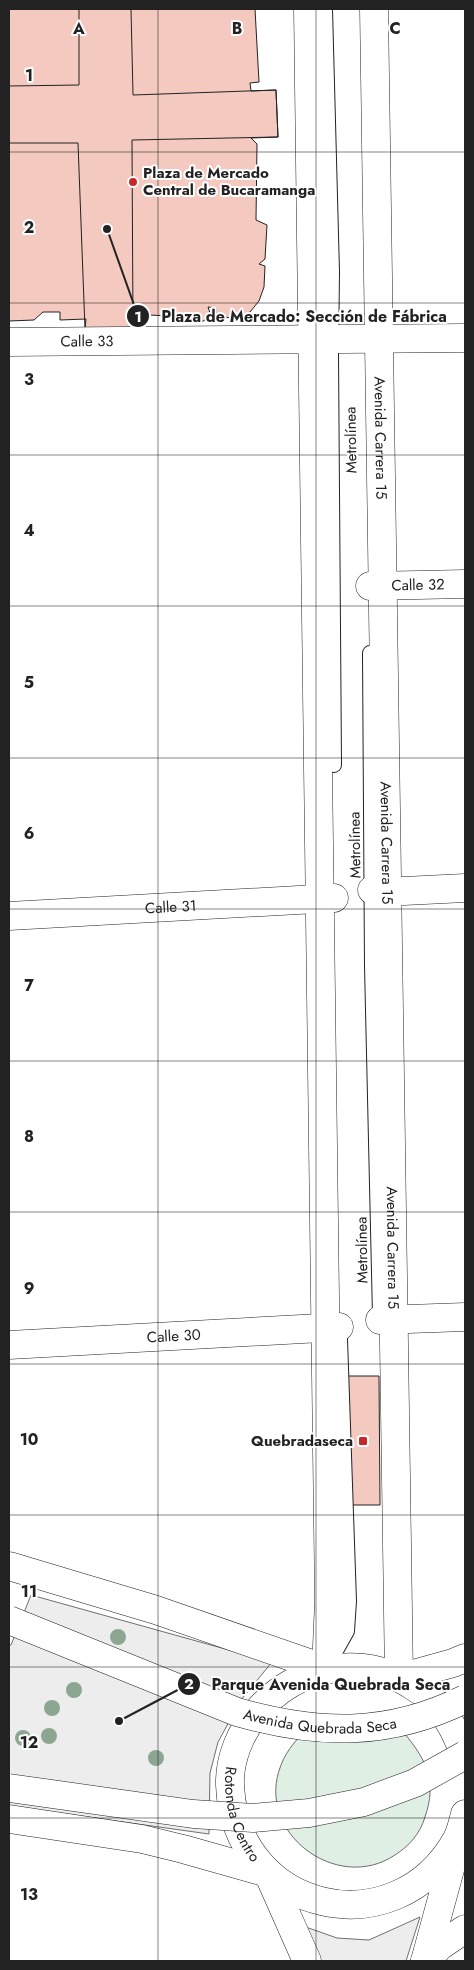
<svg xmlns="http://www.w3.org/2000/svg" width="474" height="1970" font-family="Jost,sans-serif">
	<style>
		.green { fill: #e0efe3; stroke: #6f6f6f }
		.parking { fill: #ededed; stroke: #6f6f6f }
		.building { fill: #f3c9c0; stroke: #222 }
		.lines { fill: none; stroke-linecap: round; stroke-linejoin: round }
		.lane-casing { stroke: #222; stroke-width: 16 }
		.street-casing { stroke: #222; stroke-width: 29 }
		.secondary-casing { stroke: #222; stroke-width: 29 }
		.primary-casing { stroke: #222; stroke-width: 29 }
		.lane { stroke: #fff; stroke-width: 14 }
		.street { stroke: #fff; stroke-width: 28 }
		.secondary { stroke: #fff; stroke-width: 28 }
		.primary { stroke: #fff; stroke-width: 28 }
		.primary-bridge-casing { stroke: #222; stroke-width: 29; stroke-linecap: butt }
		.primary-bridge { stroke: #fff; stroke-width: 28 }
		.tree { fill: #8da692 }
		.grid { fill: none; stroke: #222; stroke-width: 1; stroke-opacity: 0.55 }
		.poi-dot { fill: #c62828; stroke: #fff; stroke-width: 2 }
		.labels { text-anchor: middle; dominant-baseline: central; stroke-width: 4; stroke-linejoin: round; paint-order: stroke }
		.poi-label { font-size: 15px; font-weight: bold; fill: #222; stroke: #fff; text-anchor: start }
		.street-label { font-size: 15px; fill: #222; stroke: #fff }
		.grid-label { font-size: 16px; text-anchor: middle; font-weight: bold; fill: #222; stroke: #fff; stroke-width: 4; stroke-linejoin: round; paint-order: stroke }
		.leader { fill: none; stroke: #222; stroke-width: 2 }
		.callout-dot { fill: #222; stroke: #fff; stroke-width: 2 }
		.mark-label { font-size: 15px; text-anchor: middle; font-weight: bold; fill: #fff }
		.callout-label { font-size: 16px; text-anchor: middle; font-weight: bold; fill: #222; stroke: #fff; stroke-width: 4; stroke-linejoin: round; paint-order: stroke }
	</style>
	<rect width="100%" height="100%" fill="#fff"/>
	<path class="green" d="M310,1726L405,1734C427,1761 437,1782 425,1817C420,1834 409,1846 395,1855C337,1894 254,1832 281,1765C287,1749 298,1738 310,1726Z"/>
	<path class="parking" d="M31,1595L272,1662L241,1700L218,1742L210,1773L209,1834L9,1806V1645H11Z
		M420,1917L406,1961H321L300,1925L337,1938L369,1940Z"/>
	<path class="building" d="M9,9H255L259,82L250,83L251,91L276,90L278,137L251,138L257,144L256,220L267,225L265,259L259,264L265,266L264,287L259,301L250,312L241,317L217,318L216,308L208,307L210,313L204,321H172L168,316L132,314L133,330L85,329L86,319L60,320V312H43L34,320L9,321Z
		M79,9H131L133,95L276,90L278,137L132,140L133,330L85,329L78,143H9V86L79,85Z
		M345,1376H379L380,1505H347Z"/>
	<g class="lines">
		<defs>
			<path id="lane" d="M325,9L332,272L331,355L334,765
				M370,653L372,966L380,1316
				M333,1656L347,1631L349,1601L340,1339"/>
			<g id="street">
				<path id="s1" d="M370,586L465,584"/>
				<path d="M372,890L404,891L465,888"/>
				<path id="s2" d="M9,916L334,898"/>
				<path d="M380,1320L465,1317"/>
				<path id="s3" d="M9,1345L339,1327"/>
				<path d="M425,1961L440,1946L465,1929"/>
			</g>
			<g id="secondary">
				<path id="s4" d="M9,342L465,338"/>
			</g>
			<g id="primary">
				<path d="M308,9C320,539 324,1070 329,1601L326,1669"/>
				<path id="s5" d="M374,9L399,1678"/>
				<path d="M9,1566L156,1610L326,1669"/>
				<path d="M399,1678L453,1663L465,1658"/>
				<path id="s6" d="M465,1757C457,1734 449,1717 431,1699C426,1694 419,1690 413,1686C361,1652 296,1666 257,1712C241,1731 229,1759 230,1785C235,1912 395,1950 457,1839C461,1831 463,1822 465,1814"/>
				<path d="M9,1819L142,1839L183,1849L268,1873"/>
				<path d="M268,1873L307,1961"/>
				<path d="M425,1961L455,1851"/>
			</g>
		</defs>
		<use href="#lane" class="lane-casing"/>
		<use href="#street" class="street-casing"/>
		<use href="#secondary" class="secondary-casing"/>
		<use href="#primary" class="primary-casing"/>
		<use href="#lane" class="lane"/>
		<use href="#street" class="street"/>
		<use href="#secondary" class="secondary"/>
		<use href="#primary" class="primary"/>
		<defs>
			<g id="primary-bridge">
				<path id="s7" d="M9,1620L237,1712C318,1735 388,1737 465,1699"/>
				<path d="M9,1788L193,1814L253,1818L309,1813L364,1802L415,1783L465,1755"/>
			</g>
		</defs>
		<use href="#primary-bridge" class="primary-bridge-casing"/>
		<use href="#primary-bridge" class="primary-bridge"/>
	</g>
	<g class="tree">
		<circle cx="118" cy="1637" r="8"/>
		<circle cx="74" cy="1690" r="8"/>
		<circle cx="52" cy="1708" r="8"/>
		<circle cx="49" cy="1736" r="8"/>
		<circle cx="23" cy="1738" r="8"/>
		<circle cx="156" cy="1758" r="8"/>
	</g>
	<path class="grid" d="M158,9V1961M316,9V1961M9,152H465M9,303H465M9,455H465M9,606H465M9,758H465M9,909H465M9,1061H465M9,1212H465M9,1364H465M9,1515H465M9,1667H465M9,1818H465"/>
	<g class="poi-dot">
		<circle cx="133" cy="182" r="5"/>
		<rect x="358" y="1436" width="10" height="10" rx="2.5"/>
	</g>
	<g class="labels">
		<g class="poi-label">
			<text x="143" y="173">Plaza de Mercado<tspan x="143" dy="17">Central de Bucaramanga</tspan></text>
			<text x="353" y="1441" text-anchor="end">Quebradaseca</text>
		</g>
		<g class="street-label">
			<text stroke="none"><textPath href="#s4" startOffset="78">Calle 33</textPath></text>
			<text stroke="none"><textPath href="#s5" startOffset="429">Avenida Carrera 15</textPath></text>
			<text transform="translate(351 440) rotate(-91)">Metrolínea</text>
			<text stroke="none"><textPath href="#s1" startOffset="48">Calle 32</textPath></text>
			<text stroke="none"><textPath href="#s5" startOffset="834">Avenida Carrera 15</textPath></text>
			<text transform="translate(355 845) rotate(-91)">Metrolínea</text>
			<text stroke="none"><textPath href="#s2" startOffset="162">Calle 31</textPath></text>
			<text stroke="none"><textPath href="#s5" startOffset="1239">Avenida Carrera 15</textPath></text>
			<text transform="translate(362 1250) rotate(-91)">Metrolínea</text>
			<text stroke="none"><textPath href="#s3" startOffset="165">Calle 30</textPath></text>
			<text stroke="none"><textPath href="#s7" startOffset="330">Avenida Quebrada Seca</textPath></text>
			<text stroke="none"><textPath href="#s6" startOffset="374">Rotonda Centro</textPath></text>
		</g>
	</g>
	<g class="grid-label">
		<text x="79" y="34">A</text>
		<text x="237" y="34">B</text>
		<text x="395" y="34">C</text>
		<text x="29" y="81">1</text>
		<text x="29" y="233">2</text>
		<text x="29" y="385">3</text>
		<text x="29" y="536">4</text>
		<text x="29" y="688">5</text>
		<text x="29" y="839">6</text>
		<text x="29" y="991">7</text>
		<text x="29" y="1142">8</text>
		<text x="29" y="1294">9</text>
		<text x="29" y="1445">10</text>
		<text x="29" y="1597">11</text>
		<text x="29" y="1748">12</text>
		<text x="29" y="1900">13</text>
	</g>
	<path class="leader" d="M107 229L138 316M119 1721L189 1684"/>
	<g class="callout-dot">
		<circle cx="107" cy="229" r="5"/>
		<circle cx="119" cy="1721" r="5"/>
		<circle cx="138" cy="316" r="12"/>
		<circle cx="189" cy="1684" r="12"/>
	</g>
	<g class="mark-label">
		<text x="138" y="322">1</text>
		<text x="189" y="1689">2</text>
	</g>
	<g class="callout-label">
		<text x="304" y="322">Plaza de Mercado: Sección de Fábrica</text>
		<text x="331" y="1690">Parque Avenida Quebrada Seca</text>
	</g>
	<rect width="474" height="1970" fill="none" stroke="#222222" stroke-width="20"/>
</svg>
